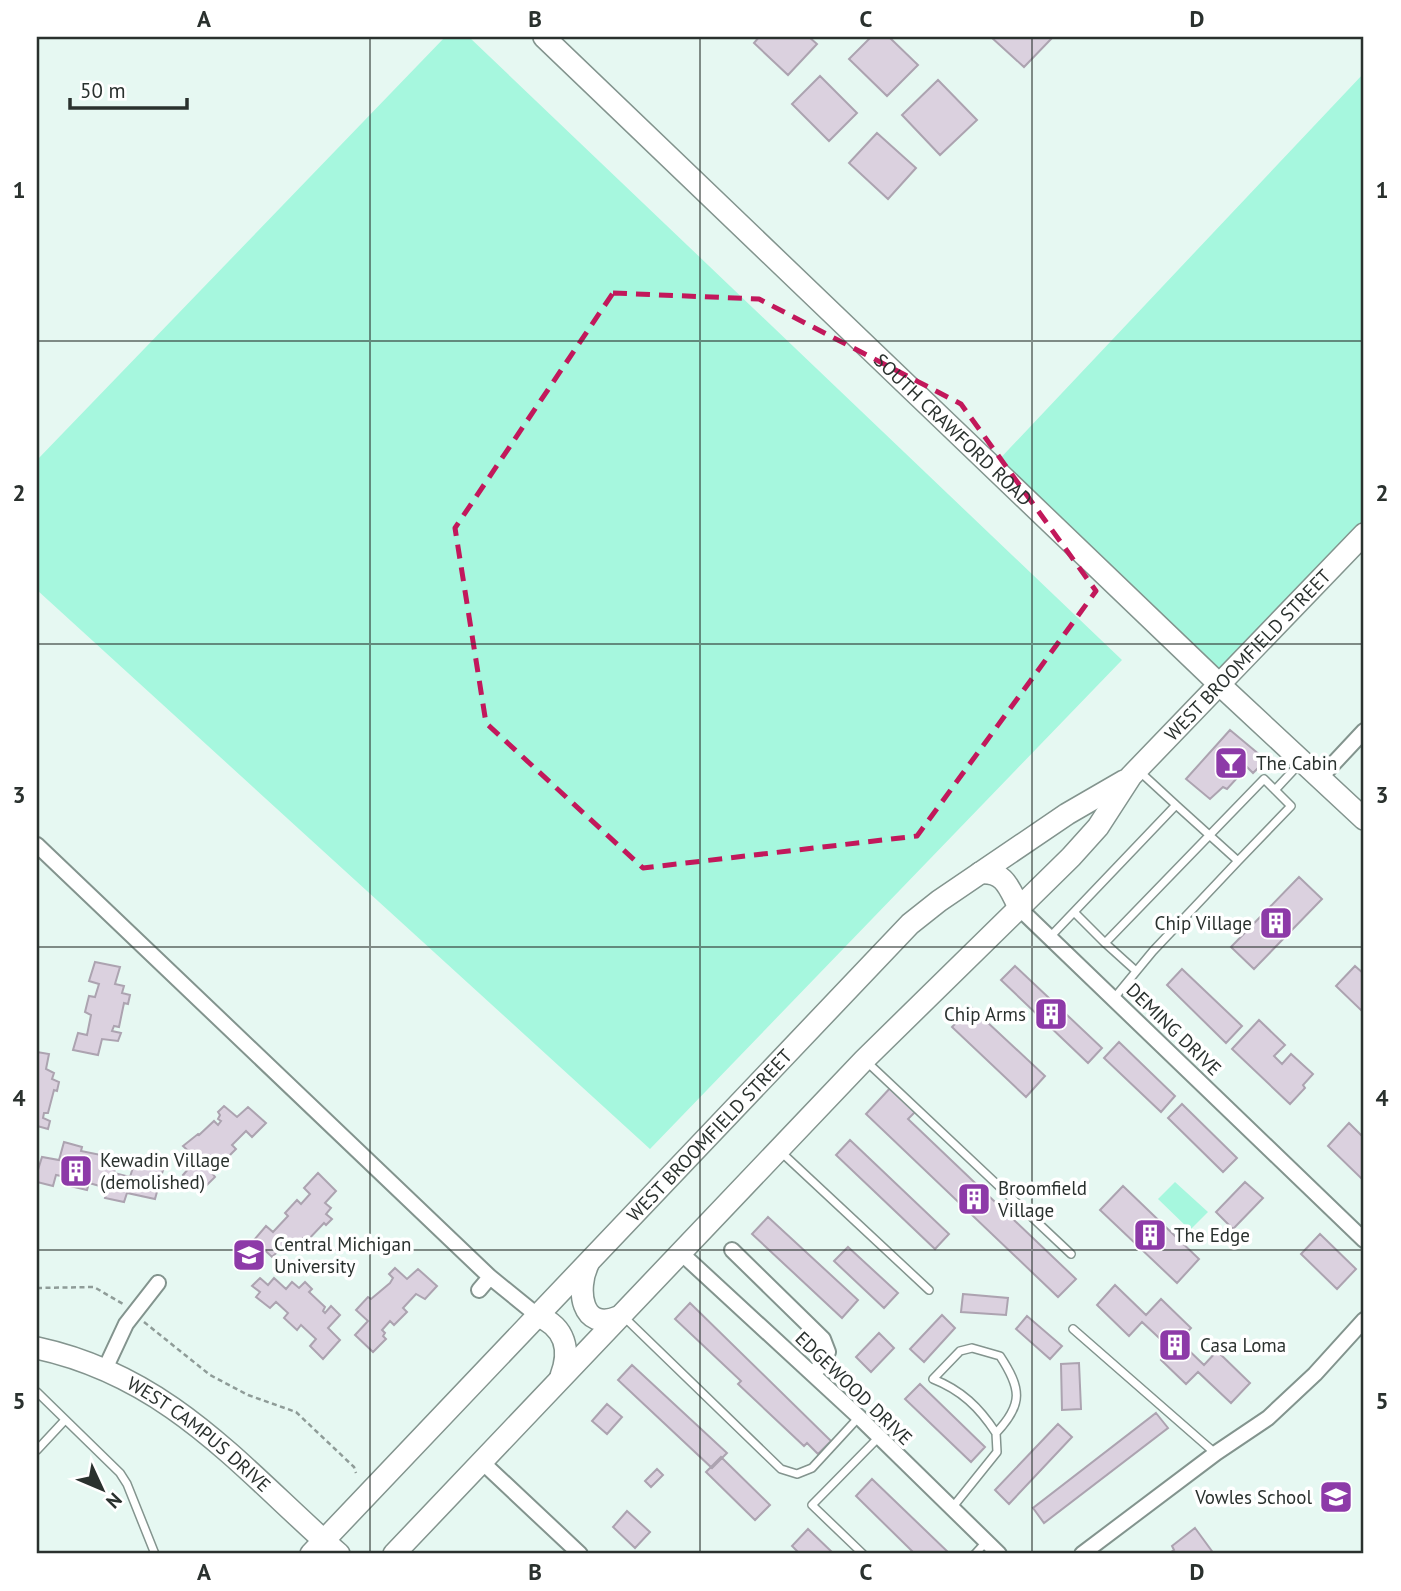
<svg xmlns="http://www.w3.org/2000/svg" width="1401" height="1591" font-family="'PT Sans',sans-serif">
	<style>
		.green { fill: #a6f7de }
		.building { fill: #dbd1df; stroke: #aca3b0; stroke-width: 2 }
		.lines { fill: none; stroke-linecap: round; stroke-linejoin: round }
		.lane-casing { stroke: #83948e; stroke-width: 10 }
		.street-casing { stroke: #83948e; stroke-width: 18 }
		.secondary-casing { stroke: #83948e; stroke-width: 24 }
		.path { stroke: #8f9c98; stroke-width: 2.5; stroke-dasharray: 5 3.5; stroke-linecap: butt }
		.lane { stroke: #fff; stroke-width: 7 }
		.street { stroke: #fff; stroke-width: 14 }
		.secondary { stroke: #fff; stroke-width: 21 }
		.marked { fill: none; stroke: #c2185b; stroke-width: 5; stroke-dasharray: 14 9; stroke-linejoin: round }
		.grid { fill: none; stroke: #2a312e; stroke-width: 2; stroke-opacity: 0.55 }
		.labels { text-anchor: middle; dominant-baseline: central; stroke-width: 7; stroke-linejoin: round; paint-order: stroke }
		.street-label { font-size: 19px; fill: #2a312e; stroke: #fff }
		.poi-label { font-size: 19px; fill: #2a312e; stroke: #fff; text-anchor: start }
		.neatline { fill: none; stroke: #2a312e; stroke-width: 2.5 }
		.grid-label { font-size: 23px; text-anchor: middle; font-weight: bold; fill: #2a312e }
	</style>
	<rect width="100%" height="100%" fill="#e6f8f2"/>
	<path class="green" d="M445,37H469L1122,660L650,1149L37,590V460Z
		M1364,73V528L1215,682L993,466Z
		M1175,1182L1208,1212L1190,1230L1158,1199Z"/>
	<path class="building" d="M759,37H809L817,44L788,75L754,43Z
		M871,37H889L918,65L887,96L849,59Z
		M991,37H1053L1024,67Z
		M820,76L857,113L829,141L792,104Z
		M938,80L977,120L940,155L902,115Z
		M877,133L916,168L888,199L849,163Z
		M1230,730L1266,760L1253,773L1247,767L1227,789L1223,787L1210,799L1186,779Z
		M1299,877L1322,899L1254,969L1231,947Z
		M95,962L120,967L115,984L124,986L122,993L130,995L128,1004L124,1003L119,1027L114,1026L112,1031L121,1033L118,1041L102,1039L98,1055L73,1050L78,1033L87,1035L91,1015L85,1012L89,996L95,997L99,984L89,981Z
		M1015,966L1102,1048L1088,1063L1001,980Z
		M1355,966L1364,974V1013L1336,986Z
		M1182,969L1242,1026L1226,1043L1167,985Z
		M971,1007L1045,1076L1026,1097L952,1027Z
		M1259,1020L1285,1045L1274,1056L1282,1064L1291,1054L1313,1074L1303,1085L1305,1088L1290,1104L1232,1049Z
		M1119,1042L1175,1096L1161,1112L1104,1058Z
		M37,1052L49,1054L46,1069L54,1073L52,1079L59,1082L57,1091L54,1090L48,1113H44L43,1118L50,1121L48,1129L37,1126Z
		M892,1086L917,1110L908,1119L1076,1279L1058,1297L866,1114Z
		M1182,1104L1237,1158L1223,1172L1168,1118Z
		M224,1106L237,1117L248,1107L266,1123L252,1137L246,1131L232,1145L236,1149L223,1162L219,1158L211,1167L215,1171L212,1173L215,1177L201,1191L183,1175L197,1159L183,1146L198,1134L199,1135L214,1121L218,1125L221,1121L218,1119L220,1115L218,1112Z
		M1349,1123L1364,1138V1181L1328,1146Z
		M850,1140L949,1234L935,1249L836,1155Z
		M64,1142L82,1147L81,1151L101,1155V1160L106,1161L108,1154L119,1156L114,1173L130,1177L134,1164L163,1170L155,1199L127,1193L124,1202L105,1198L107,1188L89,1183L87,1190L70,1186L71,1178L56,1175L53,1186L37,1182V1173L42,1157L59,1160Z
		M318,1173L336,1191L325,1203L331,1208L326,1214L332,1219L326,1225L324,1223L307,1241L303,1238L299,1242L305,1247L299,1252L287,1243L272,1257L254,1240L266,1226L273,1232L288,1216L285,1213L297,1200L301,1204L310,1194L304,1188Z
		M1245,1182L1263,1198L1233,1229L1216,1212Z
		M1123,1186L1199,1259L1177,1283L1100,1210Z
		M768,1217L858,1300L842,1318L752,1234Z
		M1320,1234L1356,1269L1337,1289L1301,1254Z
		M848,1247L898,1293L884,1308L834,1261Z
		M395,1268L407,1279L418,1269L437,1286L425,1299L416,1294L403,1308L407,1312L394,1325L390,1321L382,1330L385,1333L383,1336L386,1339L373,1352L355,1335L368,1321L356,1310L368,1297L371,1299L390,1283L393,1278L389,1274Z
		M260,1278L268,1285L274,1278L286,1289L292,1282L299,1288L305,1282L312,1289L309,1292L325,1307L323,1311L325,1313L331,1306L340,1315L328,1328L340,1340L323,1359L310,1346L316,1339L301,1325L297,1330L284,1318L288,1313L276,1302L270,1308L256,1297L260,1292L252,1286Z
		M1115,1285L1146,1315L1161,1299L1191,1328L1179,1341L1204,1365L1217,1351L1250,1383L1231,1403L1198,1372L1186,1384L1161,1360L1171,1349L1142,1322L1129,1336L1097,1305Z
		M963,1294L1008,1298L1006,1315L961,1312Z
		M690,1303L831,1441L818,1454L807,1443L804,1446L738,1384L741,1381L675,1319Z
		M942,1315L955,1328L924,1362L910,1349Z
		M1027,1316L1062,1346L1050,1359L1016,1329Z
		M879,1333L894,1348L871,1372L856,1357Z
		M1079,1363L1081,1409L1062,1410L1061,1364Z
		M632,1365L727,1453L712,1468L618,1380Z
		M920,1384L985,1447L971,1462L905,1399Z
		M607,1404L622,1417L607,1434L592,1421Z
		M1156,1413L1168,1428L1044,1523L1033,1508Z
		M1058,1424L1072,1437L1009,1504L995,1490Z
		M721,1457L770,1505L755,1520L706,1472Z
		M657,1469L663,1475L651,1487L645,1481Z
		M872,1479L950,1554H915L856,1496Z
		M627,1511L650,1532L635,1548L613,1527Z
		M1195,1528L1214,1554H1168L1174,1550L1172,1546Z
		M808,1529L834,1554H800L792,1546Z"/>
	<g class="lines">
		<defs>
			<path id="lane" d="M1275,790L1301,762
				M1074,912L1105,943
				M1050,937L1176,805L1138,770
				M1136,971L1105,943L1264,779L1291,806L1238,861
				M1115,997L1153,951L1238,861L1176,805
				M867,1062L1071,1254
				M781,1152L929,1290
				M624,1317L781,1469L797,1474L812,1468L859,1417
				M1073,1329L1215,1453
				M972,1348L1000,1356C1021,1388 1024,1404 996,1433C979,1407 961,1390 933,1379L960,1351Z
				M37,1392L120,1473L127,1484L155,1554
				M37,1450L65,1420
				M952,1508L997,1452L996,1433
				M863,1554L812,1505L879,1437
				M975,1554L986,1542"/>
			<path id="street" d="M1320,778L1364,731
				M37,845L490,1277L538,1316
				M1020,909L1364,1240
				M732,1250L823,1339L828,1352L814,1375
				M680,1252L859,1417L999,1554
				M479,1290L490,1277
				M105,1369L126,1324L158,1283
				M481,1461L580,1554
				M1082,1554L1216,1453L1268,1418L1315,1374L1364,1320"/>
			<g id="secondary">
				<path id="s1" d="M544,37L1220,685L1364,819"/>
				<path d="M980,873C1006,871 1009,889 1020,909"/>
				<path d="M588,1264C576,1289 581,1332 618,1317"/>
				<path d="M538,1316C565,1327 571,1350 561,1376"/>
				<path id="s2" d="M37,1348C171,1377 242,1469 339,1554"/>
				<path id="s3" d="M311,1554L910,924L939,901L1067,814L1124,781"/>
				<path id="s4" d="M394,1554L864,1060L1071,857L1098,827L1131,776L1364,534"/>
			</g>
		</defs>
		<use href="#lane" class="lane-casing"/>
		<use href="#street" class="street-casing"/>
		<use href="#secondary" class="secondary-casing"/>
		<path class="path" d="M37,1288L94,1287L123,1304
			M144,1322L210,1375L248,1395L296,1412L354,1467L356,1473"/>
		<use href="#lane" class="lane"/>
		<use href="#street" class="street"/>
		<use href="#secondary" class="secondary"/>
	</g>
	<path class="marked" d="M613,293L759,299L961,404L1096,591L917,836L643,868L486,723L455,528Z"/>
	<path class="grid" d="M370,37V1554M700,37V1554M1032,37V1554M37,341H1364M37,644H1364M37,947H1364M37,1250H1364"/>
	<defs>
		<symbol id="bar-square" viewBox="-11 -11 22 22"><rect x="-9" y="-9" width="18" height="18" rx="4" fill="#8d3aa8" stroke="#fff"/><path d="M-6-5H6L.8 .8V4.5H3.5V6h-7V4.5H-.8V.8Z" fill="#fff"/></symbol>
		<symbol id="building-square" viewBox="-11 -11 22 22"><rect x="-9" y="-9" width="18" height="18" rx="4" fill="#8d3aa8" stroke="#fff"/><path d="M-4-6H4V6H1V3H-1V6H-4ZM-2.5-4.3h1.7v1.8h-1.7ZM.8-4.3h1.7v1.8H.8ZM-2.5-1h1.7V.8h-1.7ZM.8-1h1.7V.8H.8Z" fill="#fff"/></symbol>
		<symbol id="university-square" viewBox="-11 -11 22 22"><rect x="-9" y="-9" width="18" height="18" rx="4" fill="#8d3aa8" stroke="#fff"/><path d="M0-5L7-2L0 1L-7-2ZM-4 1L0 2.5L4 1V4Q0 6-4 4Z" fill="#fff"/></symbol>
		<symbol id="school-square" viewBox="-11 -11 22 22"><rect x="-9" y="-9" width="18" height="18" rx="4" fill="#8d3aa8" stroke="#fff"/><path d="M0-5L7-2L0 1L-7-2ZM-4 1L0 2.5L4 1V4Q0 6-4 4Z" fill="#fff"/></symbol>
	</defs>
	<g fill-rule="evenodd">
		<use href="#bar-square" x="1212" y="744" width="38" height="38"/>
		<use href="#building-square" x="1257" y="904" width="38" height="38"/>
		<use href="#building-square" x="1032" y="995" width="38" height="38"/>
		<use href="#building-square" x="57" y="1152" width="38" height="38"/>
		<use href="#building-square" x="955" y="1180" width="38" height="38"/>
		<use href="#building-square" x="1131" y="1216" width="38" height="38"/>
		<use href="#university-square" x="230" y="1236" width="38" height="38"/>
		<use href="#building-square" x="1156" y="1326" width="38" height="38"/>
		<use href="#school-square" x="1317" y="1478" width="38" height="38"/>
	</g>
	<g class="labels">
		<g class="street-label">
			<text stroke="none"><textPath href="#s1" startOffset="567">SOUTH CRAWFORD ROAD</textPath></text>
			<text stroke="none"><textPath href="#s4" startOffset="1241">WEST BROOMFIELD STREET</textPath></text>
			<text transform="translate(1174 1029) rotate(44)">DEMING DRIVE</text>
			<text stroke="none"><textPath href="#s3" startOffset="578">WEST BROOMFIELD STREET</textPath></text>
			<text transform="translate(854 1388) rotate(44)">EDGEWOOD DRIVE</text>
			<text stroke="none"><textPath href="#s2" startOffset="186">WEST CAMPUS DRIVE</textPath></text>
		</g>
		<g class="poi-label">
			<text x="1256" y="763">The Cabin</text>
			<text x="1252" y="923" text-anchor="end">Chip Village</text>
			<text x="1026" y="1014" text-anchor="end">Chip Arms</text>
			<text x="100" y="1160">Kewadin Village<tspan x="100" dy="22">(demolished)</tspan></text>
			<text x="998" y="1188">Broomfield<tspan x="998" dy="22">Village</tspan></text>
			<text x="1174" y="1235">The Edge</text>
			<text x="274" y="1244">Central Michigan<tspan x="274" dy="22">University</tspan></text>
			<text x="1200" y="1345">Casa Loma</text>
			<text x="1312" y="1497" text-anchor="end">Vowles School</text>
		</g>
	</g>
	<rect width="1401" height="1591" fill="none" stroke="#ffffff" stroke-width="77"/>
	<g transform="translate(102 1489) rotate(134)" stroke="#ffffff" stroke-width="5" paint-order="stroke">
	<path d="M0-5L12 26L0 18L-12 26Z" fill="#2a312e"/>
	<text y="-10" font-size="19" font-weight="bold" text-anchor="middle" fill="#2a312e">N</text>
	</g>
	<path d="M70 98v10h117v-10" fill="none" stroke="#2a312e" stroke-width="3.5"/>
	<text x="80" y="98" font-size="21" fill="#2a312e" stroke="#ffffff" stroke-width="5" paint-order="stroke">50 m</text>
	<rect x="38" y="38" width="1324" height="1514" class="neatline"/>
	<g class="grid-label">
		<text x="204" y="27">A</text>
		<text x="535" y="27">B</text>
		<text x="866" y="27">C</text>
		<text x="1197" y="27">D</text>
		<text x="19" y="198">1</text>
		<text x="1382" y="198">1</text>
		<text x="19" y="501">2</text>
		<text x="1382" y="501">2</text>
		<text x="19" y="803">3</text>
		<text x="1382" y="803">3</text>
		<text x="19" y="1106">4</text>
		<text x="1382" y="1106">4</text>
		<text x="19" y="1409">5</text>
		<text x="1382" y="1409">5</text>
		<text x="204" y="1580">A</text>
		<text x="535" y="1580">B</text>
		<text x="866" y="1580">C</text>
		<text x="1197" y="1580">D</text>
	</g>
</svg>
